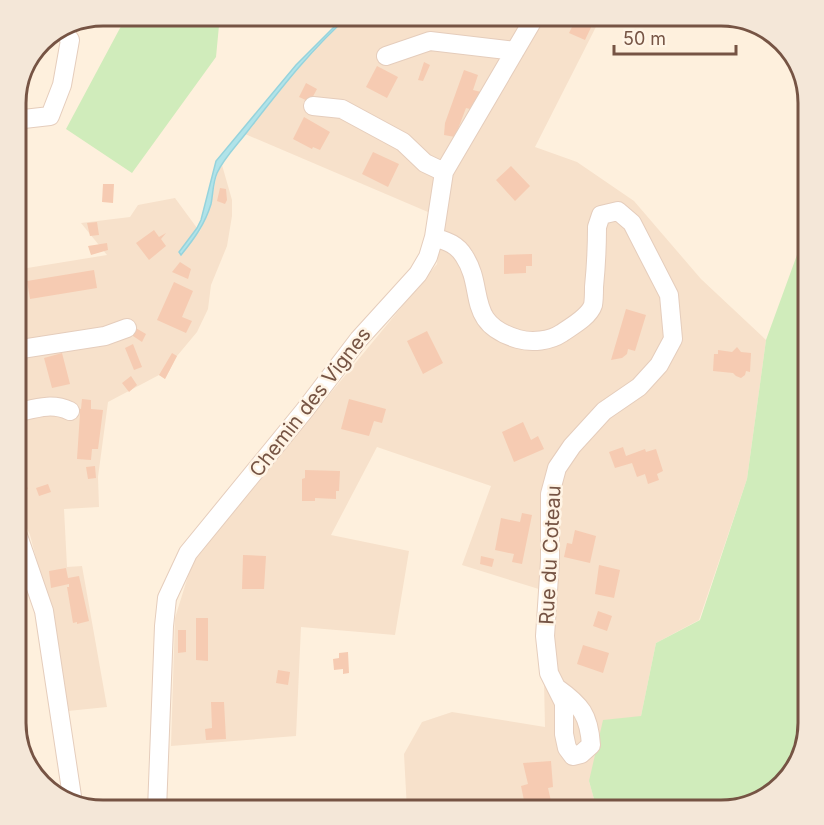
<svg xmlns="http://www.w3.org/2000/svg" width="824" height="825" font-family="Inter,sans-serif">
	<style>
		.residential { fill: #f7e1cb }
		.green { fill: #d0ecbb }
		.water { fill: #b0e3e9; stroke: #96d3dc; stroke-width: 1.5 }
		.building { fill: #f6cbb2 }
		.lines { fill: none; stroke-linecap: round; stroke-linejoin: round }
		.minor-casing { stroke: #e5cdbc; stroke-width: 20 }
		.minor { stroke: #fff; stroke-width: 18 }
		.labels { text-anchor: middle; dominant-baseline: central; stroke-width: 5; stroke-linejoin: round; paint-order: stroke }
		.street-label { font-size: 20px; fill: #765444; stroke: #fff4e5 }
		.rim { fill: none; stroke: #765444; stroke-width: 3 }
	</style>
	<rect width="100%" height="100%" fill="#fef0dd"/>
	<path class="residential" d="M350,15H602L535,147L577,162L634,201L701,279L766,340L747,479L699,620L656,643L641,716L589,781L597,810H407L404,754L422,722L452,712L545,727L542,590L462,565L491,486L377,447L331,535L409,551L395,635L301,627L296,736L171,746L175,618L193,560L437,264L442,218L245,134L293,75L322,41Z
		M222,165L232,200V216L227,246L211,285L208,309L197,332L177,356L165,379L159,375L108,402L98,477L99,507L64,509L67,567L82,566L107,707L68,711L57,639L30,535L15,503V270L107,255L81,223L130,217L138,205L175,198L197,228L179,252L200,231L211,204L217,173Z"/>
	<path class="green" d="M127,15H220L216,57L132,173L66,129Z
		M809,222V722L800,761L779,788L722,810H597L589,781L603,720L641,716L656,643L700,620L747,479L766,340Z"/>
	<path class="water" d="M346,15H350C311,49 279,91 247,132C237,145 224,158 217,173C213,182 213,194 211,204C205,224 194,239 181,255L179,252L197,228L201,220L216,161L296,65Z"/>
	<path class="building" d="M578,15H597L585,40L569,33Z
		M424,62L430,65L423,81L418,80Z
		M377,66L398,77L387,98L366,87Z
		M464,70L478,75L473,90L481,92L474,110L466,108L455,137L444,135L445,123Z
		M306,83L317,89L310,102L299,97Z
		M304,117L330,132L320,150L313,147L312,149L293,139Z
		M373,152L399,164L388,187L362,174Z
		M511,166L530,186L515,201L496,180Z
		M103,184H114L113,203L102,202Z
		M220,188L226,189L227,200L225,204L217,201Z
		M97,222L99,235L90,236L87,223Z
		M154,230L159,237L166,233L161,239L166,246L149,260L136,243Z
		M107,243L108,250L91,255L88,246Z
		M532,254V266H526V273L504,274V255Z
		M180,262L191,269L188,279L172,272Z
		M94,270L97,288L30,299L27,281Z
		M174,282L193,291L182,317L192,321L186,333L157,320Z
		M626,309L646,315L635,351L628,349L627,354L622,358L611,360Z
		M134,327L146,334L142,342L130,334Z
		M427,331L443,363L423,374L407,341Z
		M133,344L142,367L134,370L125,348Z
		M737,347L741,352L751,353L750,372L746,371L745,375L741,378L736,376L733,373L713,371L714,354H718V350L732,352Z
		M62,353L70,384L52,388L44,358Z
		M172,353L177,356L165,379L159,375Z
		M131,376L137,385L129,392L122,383Z
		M82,399L91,400V409L103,410L98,449H92L91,460L77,459L80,413H76V408L81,409Z
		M349,399L386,409L382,423L374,421L369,436L341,429Z
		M523,422L531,440L538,436L544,449L514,462L502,432Z
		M623,447L626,456L645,449L646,452L656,449L663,471L657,474L659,480L648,484L645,474L637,477L632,463L615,468L609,452Z
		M18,462L28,489L15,494V463Z
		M95,466L96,478L88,479L86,467Z
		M305,470L340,471L339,491H336V499L315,498V501H302V479L305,478Z
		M48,484L51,492L39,496L36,488Z
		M522,513L532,515L522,564L512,562L514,554L495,550L501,518L520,522Z
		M575,530L596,536L590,563L564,557L567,543L572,544Z
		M243,555L266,556L264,589H242Z
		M481,556L494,559L492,567L480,564Z
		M599,565L620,570L614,598L595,594Z
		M66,568L68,578L79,576L89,621L77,624V622L73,623L67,587H69V584L51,588L49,571Z
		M598,611L612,616L607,631L593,626Z
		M196,618H208V661L196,660Z
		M178,630H186V652L178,653Z
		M583,645L609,653L603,673L577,664Z
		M348,652L349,673L343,674V669L334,670L333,659L339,658V653Z
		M278,670L290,672L288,685L276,683Z
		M211,702H224L226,739L206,740L205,729L212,728Z
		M551,761L553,787L548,788L553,810H526L521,786L528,784L523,763Z"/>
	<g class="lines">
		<defs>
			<path id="minor" d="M386,56L430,41L515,51
				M313,106L342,109L403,142L425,163L444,172
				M15,120L50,116L62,85L70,40L64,31
				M434,237C446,241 457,244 464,256C486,289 464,323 518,339C532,343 550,341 562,333C572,326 589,317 593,305C594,300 594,292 594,287C596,267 597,247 597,227L601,215L618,211L632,223L669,295L673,339L659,365L639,387L604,411L572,446L557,468L550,494V561L545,636L549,673L564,703V734L567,748L573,756L581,754L591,745C589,715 581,705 557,688
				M15,350L105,336L127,328
				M15,413C34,409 51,402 70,411
				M15,527L44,611L73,803
				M157,810L164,626L167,598L188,553L304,411L359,339L418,274L428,257L434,237L444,172L536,15"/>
		</defs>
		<use href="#minor" class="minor-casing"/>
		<use href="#minor" class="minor"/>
	</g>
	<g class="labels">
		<g class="street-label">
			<text transform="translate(310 402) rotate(-52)">Chemin des Vignes</text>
			<text transform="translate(550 555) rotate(-87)">Rue du Coteau</text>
		</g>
	</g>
	<path d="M0 0H824V825H0ZM103 26H721A77 77 0 0 1 798 103V723A77 77 0 0 1 721 800H103A77 77 0 0 1 26 723V103A77 77 0 0 1 103 26Z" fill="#f4e7d8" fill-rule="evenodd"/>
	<path class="rim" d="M103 26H721A77 77 0 0 1 798 103V723A77 77 0 0 1 721 800H103A77 77 0 0 1 26 723V103A77 77 0 0 1 103 26Z"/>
	<path d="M614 45v9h122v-9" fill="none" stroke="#765444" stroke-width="3"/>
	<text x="623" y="45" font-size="18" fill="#765444" stroke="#fff4e5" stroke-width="4.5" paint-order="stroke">50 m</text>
</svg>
